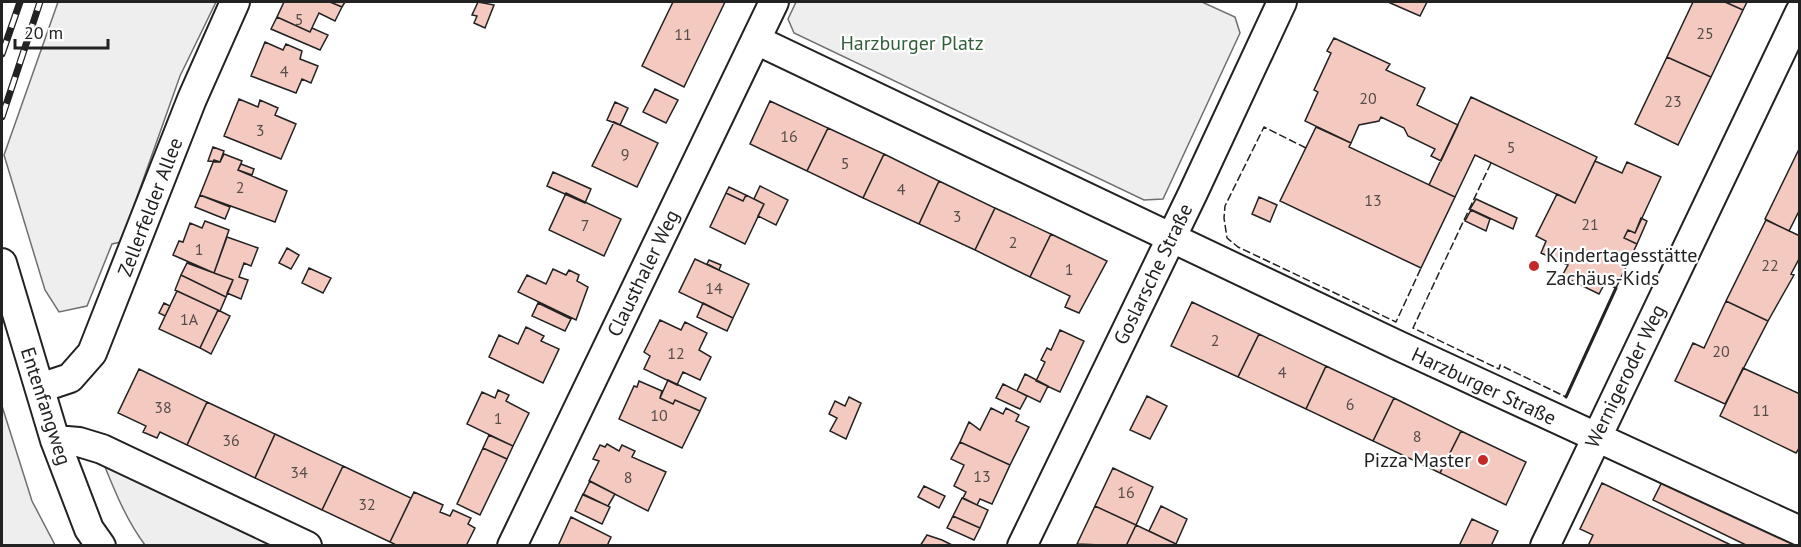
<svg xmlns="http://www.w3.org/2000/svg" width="1801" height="547" font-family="'PT Sans',sans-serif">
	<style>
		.green { fill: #eee; stroke: #6f6f6f; stroke-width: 1.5 }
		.building { fill: #f3c9c0; stroke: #222; stroke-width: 1.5 }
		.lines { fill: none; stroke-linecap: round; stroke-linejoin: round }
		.street-casing { stroke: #222; stroke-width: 32 }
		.street { stroke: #fff; stroke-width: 28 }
		.rail-casing { stroke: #222; stroke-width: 7 }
		.rail { stroke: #fff; stroke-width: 4.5; stroke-dasharray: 14; stroke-linecap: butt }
		.fence { stroke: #222; stroke-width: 1.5; stroke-dasharray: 8 3; stroke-linecap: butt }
		.wall { stroke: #222; stroke-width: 3 }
		.poi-dot { fill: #c62828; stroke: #fff; stroke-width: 2 }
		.labels { text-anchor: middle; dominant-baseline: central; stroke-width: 4.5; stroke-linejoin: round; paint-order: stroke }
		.number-label { font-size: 16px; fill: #564c4a }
		.park-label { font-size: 20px; fill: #2f5e38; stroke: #fff }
		.street-label { font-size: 20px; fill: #222; stroke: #fff }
		.poi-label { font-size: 20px; fill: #222; stroke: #fff; text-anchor: start }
	</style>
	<rect width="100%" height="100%" fill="#fff"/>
	<path class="green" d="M58,2H216L180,76L121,242L112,244L87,306L59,312L45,290L4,155Z
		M796,2H1202L1235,17L1240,33L1163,199L1144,200L794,33L788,19Z
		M2,406L32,501L55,545H2Z
		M110,464L280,545H145C127,521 116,494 105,467Z"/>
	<path class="building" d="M284,2H330L342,7L335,21L319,13L310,32L277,17Z
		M330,2H345L342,7Z
		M478,2L494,5L485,28L474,23L477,16L472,15Z
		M673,2H725L684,87L642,66Z
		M1388,2H1427L1420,16Z
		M1693,2H1725L1743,10L1711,77L1667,57Z
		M1725,2H1747L1743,10Z
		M277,17L310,32L312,28L328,35L320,50L271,29Z
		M1334,38L1390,64L1386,70L1425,88L1417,105L1458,125L1441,161L1431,156L1435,149L1408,136L1404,128L1381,117L1379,121L1359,125L1351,143L1305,121L1318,92L1314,90L1331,53L1327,51Z
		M265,42L283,50L286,44L302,51L300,59L318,66L311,83L302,79L296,93L251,76Z
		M1667,57L1711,77L1678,145L1635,124Z
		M655,89L678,100L666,123L643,112Z
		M1471,97L1597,157L1575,203L1475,155L1455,197L1429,185Z
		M239,99L258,107L260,100L278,108L275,115L296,124L281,159L224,136Z
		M770,101L828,128L807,171L750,144Z
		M615,102L628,108L620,125L607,120Z
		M614,122L658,143L637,187L592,166Z
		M1316,127L1351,143L1349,147L1455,197L1421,268L1280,201Z
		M828,128L884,154L863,198L807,171Z
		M213,147L224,151L220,162L208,161Z
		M1800,147V209L1789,231L1765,219Z
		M224,154L242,161L238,170L287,191L275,222L200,195L214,160L220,162Z
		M884,154L939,181L919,224L863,198Z
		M1595,161L1622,173L1627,162L1661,177L1635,233L1628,230L1624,238L1637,244L1616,288L1605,283L1599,294L1562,276L1568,265L1541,253L1546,241L1536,236L1557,194L1575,203Z
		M241,164L254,169L252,175L238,170Z
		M553,172L591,189L585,203L547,186Z
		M939,181L995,208L975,250L919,224Z
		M760,186L788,200L776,225L758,216L764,204L754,199Z
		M729,187L746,195L743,201L726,193Z
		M566,193L621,219L604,256L549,230Z
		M726,193L743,201L746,195L764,204L745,244L710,227Z
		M200,195L230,207L225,219L195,207Z
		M1259,197L1277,205L1270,222L1252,214Z
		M1476,199L1517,218L1513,229L1470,209Z
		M995,208L1051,234L1030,277L975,250Z
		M1471,210L1490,219L1486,231L1465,221Z
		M1641,218L1647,221L1637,244L1624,238L1628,230L1635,233Z
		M1766,220L1800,236V257L1791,274L1794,275L1768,321L1726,301Z
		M205,221L229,230L214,273L173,255L179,241L183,242L190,223L202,228Z
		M1051,234L1107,261L1079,313L1065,307L1070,296L1030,277Z
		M227,237L258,248L251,266L244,263L239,277L248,280L241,299L227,293L233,280L214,273Z
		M287,248L299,255L291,269L279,263Z
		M695,259L749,284L733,318L679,292Z
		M709,260L721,265L719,270L707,264Z
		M187,263L233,280L226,297L181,275Z
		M309,268L331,278L323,293L302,283Z
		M553,269L566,275L569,270L579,275L577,281L588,287L576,320L518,292L527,275L546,284Z
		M181,275L226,297L220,311L175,290Z
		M177,291L218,310L200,348L159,329Z
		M1726,301L1768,321L1725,404L1675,381L1693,343L1704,348Z
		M1192,302L1259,334L1238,377L1171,346Z
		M164,303L170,306L165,316L159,313Z
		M538,303L571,319L565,331L532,316Z
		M703,303L733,318L727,331L697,317Z
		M218,310L230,316L211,354L200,348Z
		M660,320L681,330L685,322L707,333L699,350L711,357L700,380L683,372L677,385L644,369L650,356L644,352Z
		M526,327L544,336L541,341L559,349L543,383L489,357L499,335L518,344Z
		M1060,330L1084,341L1060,392L1036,381L1045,362L1041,360L1047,348L1051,350Z
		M1259,334L1326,366L1306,409L1238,377Z
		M1326,366L1394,398L1373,441L1306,409Z
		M1743,368L1800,394V447L1796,453L1720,416Z
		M139,369L207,402L187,445L160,432L157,438L143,432L146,426L118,413Z
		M1025,374L1048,386L1040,402L1017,391Z
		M668,380L706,398L700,411L675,400L673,404L660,398Z
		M639,381L662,391L660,398L673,404L675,400L700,411L682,448L619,419L634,386L637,387Z
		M1003,384L1027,396L1020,409L996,398Z
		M498,390L509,395L506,401L529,413L513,446L467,424L482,392L495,398Z
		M1147,396L1167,406L1150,439L1130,430Z
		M849,397L861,403L846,439L830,431L837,418L829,414L835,401L845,406Z
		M1394,398L1461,431L1440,473L1373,441Z
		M207,402L275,434L255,478L187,445Z
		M991,408L1003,414L1006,408L1019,415L1016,421L1029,427L1010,465L960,442L969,422L980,430Z
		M1461,431L1526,462L1506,505L1440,473Z
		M275,434L343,466L322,510L255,478Z
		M489,435L513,446L507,459L483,448Z
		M960,442L1010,465L992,504L980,499L977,505L963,498L966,492L954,486L964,465L951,459Z
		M607,444L619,451L622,445L635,451L632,457L666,472L648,511L589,481L599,461L593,459L600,445L605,447Z
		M483,448L507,459L480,515L457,504Z
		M343,466L411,498L390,542L322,510Z
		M1113,468L1153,487L1136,525L1095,506Z
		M1663,480L1799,546H1748L1653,500Z
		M590,481L615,494L608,506L583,495Z
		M1602,483L1733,546H1588L1593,535L1580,529Z
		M924,486L945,496L939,508L918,497Z
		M414,492L443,505L440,512L450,516L453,510L471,518L468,524L475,528L466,546H398L390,542Z
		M583,494L610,507L602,524L575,511Z
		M962,498L988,510L980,528L953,516Z
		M1095,506L1136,525L1126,546L1077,544Z
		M1161,506L1187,519L1176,544L1149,531Z
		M953,516L980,528L974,540L947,528Z
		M571,517L611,537L607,546H558Z
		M1472,519L1498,531L1491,546H1459Z
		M1136,525L1176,544L1175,546H1126Z
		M927,535L942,540L954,546H920Z"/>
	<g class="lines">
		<defs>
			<path id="street" d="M756,40L1397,345L1800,531
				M2,263L55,440L89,529L101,546
				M40,388L70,378L92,353L192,99L235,2
				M55,440L79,442L102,449L307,546
				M512,546L774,2
				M1022,546L1193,193L1282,2
				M1545,546L1800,12"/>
		</defs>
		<use href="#street" class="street-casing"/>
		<use href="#street" class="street"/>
		<defs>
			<path id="rail" d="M2,54L20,2
				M2,117L40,2"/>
		</defs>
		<use href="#rail" class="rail-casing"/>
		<use href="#rail" class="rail"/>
		<path class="fence" d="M1306,148L1264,127L1225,206L1224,218L1227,238L1238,247L1396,322L1421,268
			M1491,163L1413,328L1499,369L1500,365L1566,397"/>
		<path class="wall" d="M1566,397L1616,288"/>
	</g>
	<g class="poi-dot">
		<circle cx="1534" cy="266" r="6"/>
		<circle cx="1483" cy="460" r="6"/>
	</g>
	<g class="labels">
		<g class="number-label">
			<text x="299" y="19">5</text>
			<text x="1705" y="33">25</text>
			<text x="683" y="34">11</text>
			<text x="284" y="71">4</text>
			<text x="1368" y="98">20</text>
			<text x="1673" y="101">23</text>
			<text x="260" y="130">3</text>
			<text x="789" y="136">16</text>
			<text x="1511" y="147">5</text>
			<text x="625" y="154">9</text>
			<text x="845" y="163">5</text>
			<text x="240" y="187">2</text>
			<text x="901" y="189">4</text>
			<text x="1373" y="200">13</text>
			<text x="957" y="216">3</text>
			<text x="1590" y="224">21</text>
			<text x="585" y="225">7</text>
			<text x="1013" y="242">2</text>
			<text x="199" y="249">1</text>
			<text x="1770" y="265">22</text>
			<text x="1069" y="269">1</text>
			<text x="714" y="288">14</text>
			<text x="189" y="319">1A</text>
			<text x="1215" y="340">2</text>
			<text x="1721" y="351">20</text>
			<text x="676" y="353">12</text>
			<text x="1282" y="372">4</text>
			<text x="1350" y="404">6</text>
			<text x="163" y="407">38</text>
			<text x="1761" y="410">11</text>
			<text x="659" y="415">10</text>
			<text x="498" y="418">1</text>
			<text x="1417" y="436">8</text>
			<text x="231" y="440">36</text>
			<text x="299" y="472">34</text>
			<text x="982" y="476">13</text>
			<text x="628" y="477">8</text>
			<text x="1126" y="492">16</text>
			<text x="367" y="504">32</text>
		</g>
		<g class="park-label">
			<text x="912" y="43">Harzburger Platz</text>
		</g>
		<g class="street-label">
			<text transform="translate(150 207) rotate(-69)">Zellerfelder Allee</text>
			<text transform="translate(643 273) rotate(-64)">Clausthaler Weg</text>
			<text transform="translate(1153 274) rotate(-64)">Goslarsche Straße</text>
			<text transform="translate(1625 376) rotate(-64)">Wernigeroder Weg</text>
			<text transform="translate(1484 386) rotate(25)">Harzburger Straße</text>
			<text transform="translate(46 406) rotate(72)">Entenfangweg</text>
		</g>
		<g class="poi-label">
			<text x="1546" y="255">Kindertagesstätte<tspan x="1546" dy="23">Zachäus-Kids</tspan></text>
			<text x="1471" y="460" text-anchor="end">Pizza Master</text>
		</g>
	</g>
	<rect width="1801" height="547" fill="none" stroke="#222222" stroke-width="6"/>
	<path d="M15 39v9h93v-9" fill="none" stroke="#222222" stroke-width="3"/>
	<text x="24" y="39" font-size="18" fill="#222222" stroke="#ffffff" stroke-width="4.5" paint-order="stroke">20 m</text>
</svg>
